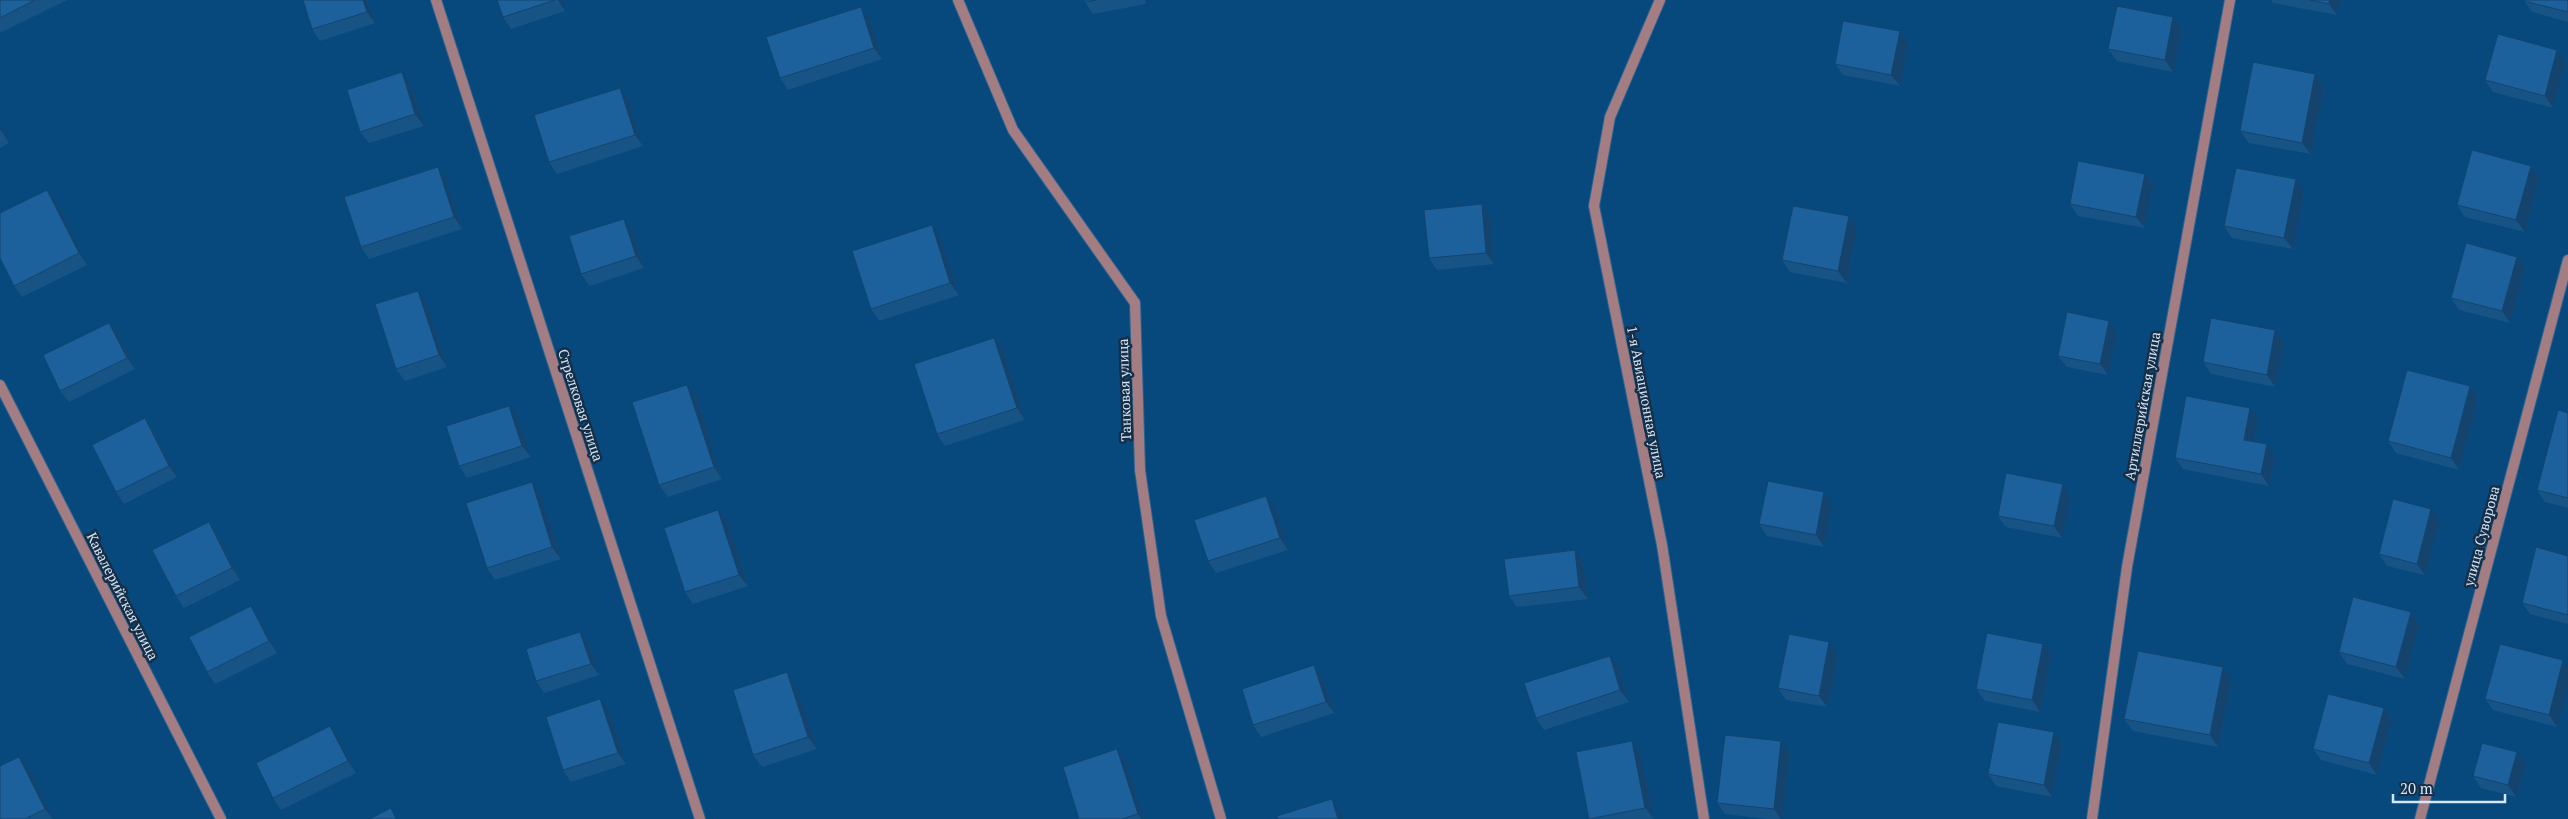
<svg xmlns="http://www.w3.org/2000/svg" width="2568" height="819" font-family="'PT Serif',serif">
	<style>
		.lines { fill: none; stroke-linecap: round; stroke-linejoin: round }
		.street-casing { stroke: #2c6593; stroke-width: 12 }
		.street { stroke: #a37d82; stroke-width: 10 }
		.wall { fill: #185386 }
		.shaded-wall { fill: #14446d }
		.building { fill: #1c619c; stroke: #14446d }
		.labels { text-anchor: middle; dominant-baseline: central; stroke-width: 5; stroke-linejoin: round; paint-order: stroke }
		.street-label { font-size: 14px; fill: #d5e7f9; stroke: #172f46 }
	</style>
	<rect width="100%" height="100%" fill="#07497d"/>
	<g class="lines">
		<defs>
			<path id="street" d="M436,0L700,819
				M958,0L1013,130L1135,303L1140,470L1161,616L1221,819
				M1660,0L1610,117L1594,206L1662,545L1704,819
				M0,385L221,819
				M2092,819L2127,567L2230,0
				M2420,819L2568,260"/>
		</defs>
		<use href="#street" class="street-casing"/>
		<use href="#street" class="street"/>
	</g>
	<path class="wall" d="M0,0H67L0,33Z
		M367,0L375,23L320,41L312,29Z
		M497,0H562L565,11L511,29L503,17Z
		M1084,0H1145L1146,4L1093,14L1085,2Z
		M2271,0H2340L2337,15L2273,3Z
		M2568,0V22L2532,12L2524,1Z
		M2173,17L2182,29L2173,72L2117,61L2108,49Z
		M869,18L882,59L788,90L780,78Z
		M1900,31L1908,43L1900,86L1843,75L1835,64Z
		M2565,62L2553,108L2493,92L2485,80Z
		M2315,74L2324,86L2311,154L2249,143L2240,131Z
		M410,84L424,126L369,143L360,132Z
		M628,99L643,146L557,174L549,162Z
		M0,124L9,143L0,148Z
		M2531,166L2539,177L2525,232L2465,217L2457,205Z
		M2145,174L2153,185L2145,228L2078,216L2070,204Z
		M446,179L462,229L369,259L361,247Z
		M47,190L56,201L87,265L22,297L14,286Z
		M2304,191L2293,249L2232,238L2224,226Z
		M1490,216L1494,264L1437,270L1429,258Z
		M624,219L632,230L644,268L590,286L581,274Z
		M1857,228L1847,283L1790,272L1782,260Z
		M940,237L959,295L879,321L871,309Z
		M2525,268L2510,323L2459,310L2451,298Z
		M426,302L447,367L405,381L396,369Z
		M109,323L118,334L135,369L69,402L60,391Z
		M2275,330L2284,342L2275,387L2211,374L2203,362Z
		M2117,332L2108,375L2067,367L2058,356Z
		M1003,349L1025,420L945,446L937,434Z
		M687,385L696,396L722,479L668,497L659,485Z
		M2470,386L2478,398L2459,470L2396,453L2388,441Z
		M2568,413V508L2545,502L2537,490Z
		M517,417L531,457L467,478L459,466Z
		M2258,420L2254,442L2275,456L2269,486L2183,469L2175,458Z
		M153,430L177,477L124,504L116,492Z
		M532,482L540,494L561,559L495,580L487,568Z
		M2063,484L2071,496L2062,538L2006,527L1998,516Z
		M1832,503L1824,547L1767,536L1759,524Z
		M1275,508L1288,550L1216,573L1208,561Z
		M718,510L727,521L748,586L693,604L685,592Z
		M2440,521L2425,575L2387,566L2379,554Z
		M217,534L240,580L184,608L176,596Z
		M2568,556V624L2530,614L2522,603Z
		M1583,562L1588,599L1517,607L1509,596Z
		M2411,612L2419,624L2405,679L2347,664L2339,652Z
		M259,618L277,653L215,684L207,672Z
		M588,643L599,675L544,693L536,681Z
		M2043,644L2051,655L2040,712L1985,701L1976,689Z
		M1838,654L1827,707L1786,700L1778,688Z
		M1314,665L1322,677L1334,713L1261,737L1253,725Z
		M1618,667L1629,702L1544,730L1536,718Z
		M2568,667L2557,727L2493,710L2485,699Z
		M787,672L795,684L817,749L762,767L753,755Z
		M2232,679L2218,747L2133,731L2124,719Z
		M2384,708L2392,720L2377,775L2321,760L2313,749Z
		M609,711L626,764L571,782L563,770Z
		M330,726L338,737L356,773L281,810L273,798Z
		M2054,732L2062,744L2052,797L1996,786L1988,774Z
		M1632,741L1640,752L1654,819H1589L1576,752Z
		M1117,749L1125,761L1144,819H1079Z
		M1790,753L1782,819H1767L1725,814L1717,803Z
		M2526,764L2516,797L2481,788L2473,776Z
		M28,768L53,819H0Z"/>
	<path class="shaded-wall" d="M363,0H367L375,23L367,12Z
		M558,0H562L565,11Z
		M2329,0H2340L2337,15L2329,4Z
		M861,7L869,18L882,59L874,48Z
		M2173,17L2182,29L2173,72L2165,60Z
		M1900,31L1908,43L1900,86L1891,75Z
		M2557,50L2565,62L2553,108L2545,96Z
		M402,72L410,84L424,126L415,114Z
		M2315,74L2324,86L2311,154L2302,143Z
		M620,88L628,99L643,146L635,135Z
		M0,124L9,143L0,129Z
		M2531,166L2539,177L2525,232L2516,220Z
		M438,167L446,179L462,229L454,217Z
		M2145,174L2153,185L2145,228L2136,217Z
		M2296,179L2304,191L2293,249L2284,238Z
		M47,190L56,201L87,265L79,253Z
		M1482,204L1490,216L1494,264L1486,253Z
		M1849,216L1857,228L1847,283L1838,271Z
		M624,219L632,230L644,268L636,256Z
		M932,225L940,237L959,295L950,283Z
		M2517,257L2525,268L2510,323L2502,311Z
		M418,291L426,302L447,367L439,355Z
		M2109,321L2117,332L2108,375L2100,364Z
		M109,323L118,334L135,369L127,358Z
		M2275,330L2284,342L2275,387L2267,375Z
		M994,338L1003,349L1025,420L1017,408Z
		M687,385L696,396L722,479L714,467Z
		M2470,386L2478,398L2459,470L2451,458Z
		M509,406L517,417L531,457L522,446Z
		M2250,408L2258,420L2252,451L2244,440Z
		M145,418L153,430L177,477L169,466Z
		M2267,444L2275,456L2269,486L2261,474Z
		M532,482L540,494L561,559L552,547Z
		M2063,484L2071,496L2062,538L2054,526Z
		M1824,492L1832,503L1824,547L1816,535Z
		M1266,496L1275,508L1288,550L1280,538Z
		M2431,509L2440,521L2425,575L2417,564Z
		M718,510L727,521L748,586L739,575Z
		M209,522L217,534L240,580L232,568Z
		M1575,550L1583,562L1588,599L1579,587Z
		M251,606L259,618L277,653L269,641Z
		M2411,612L2419,624L2405,679L2396,667Z
		M580,632L588,643L599,675L591,664Z
		M1829,642L1838,654L1827,707L1819,696Z
		M2043,644L2051,655L2040,712L2032,700Z
		M1610,656L1618,667L1629,702L1620,690Z
		M2563,660L2568,667V685L2557,727L2549,715Z
		M1314,665L1322,677L1334,713L1326,702Z
		M2223,667L2232,679L2218,747L2210,735Z
		M787,672L795,684L817,749L808,737Z
		M600,699L609,711L626,764L618,753Z
		M2384,708L2392,720L2377,775L2369,763Z
		M330,726L338,737L356,773L348,761Z
		M2054,732L2062,744L2052,797L2044,785Z
		M1632,741L1640,752L1654,819L1645,808Z
		M1781,741L1790,753L1782,819H1781L1774,809Z
		M1117,749L1125,761L1144,819H1142L1138,814Z
		M2517,752L2526,764L2516,797L2508,785Z
		M19,757L28,768L53,819L45,809Z
		M1332,799L1340,810L1343,819H1338Z"/>
	<path class="building" d="M0,0H35L0,18Z
		M303,0H363L367,12L312,29Z
		M497,0H555L503,17Z
		M1084,0H1097L1085,2Z
		M2310,0H2329V4Z
		M2524,0H2568V12L2524,1Z
		M2117,6L2173,17L2165,60L2108,49Z
		M861,7L874,48L780,78L766,37Z
		M1843,21L1900,31L1891,75L1835,64Z
		M2498,34L2557,50L2545,96L2485,80Z
		M2253,62L2315,74L2302,143L2240,131Z
		M402,72L415,114L360,132L347,90Z
		M620,88L635,135L549,162L534,115Z
		M2472,150L2531,166L2516,220L2457,205Z
		M2078,161L2145,174L2136,217L2070,204Z
		M438,167L454,217L361,247L344,197Z
		M2236,168L2296,179L2284,238L2224,226Z
		M47,190L79,253L14,286L0,258V213Z
		M1482,204L1486,253L1429,258L1424,210Z
		M1793,206L1849,216L1838,271L1782,260Z
		M624,219L636,256L581,274L569,236Z
		M932,225L950,283L871,309L852,251Z
		M2466,243L2517,257L2502,311L2451,298Z
		M418,291L439,355L396,369L375,304Z
		M2067,312L2109,321L2100,364L2058,356Z
		M2211,318L2275,330L2267,375L2203,362Z
		M109,323L127,358L60,391L43,355Z
		M994,338L1017,408L937,434L914,364Z
		M2407,370L2470,386L2451,458L2388,441Z
		M687,385L714,467L659,485L632,402Z
		M2186,396L2250,408L2244,440L2267,444L2261,474L2175,458Z
		M509,406L522,446L459,466L446,426Z
		M2558,410L2568,413V498L2537,490Z
		M145,418L169,466L116,492L92,445Z
		M2006,473L2063,484L2054,526L1998,516Z
		M1768,481L1824,492L1816,535L1759,524Z
		M532,482L552,547L487,568L466,503Z
		M1266,496L1280,538L1208,561L1194,520Z
		M2393,499L2431,509L2417,564L2379,554Z
		M718,510L739,575L685,592L664,528Z
		M209,522L232,568L176,596L152,550Z
		M2536,547L2568,556V615L2522,603Z
		M1575,550L1579,587L1509,596L1504,559Z
		M2353,597L2411,612L2396,667L2339,652Z
		M251,606L269,641L207,672L189,637Z
		M580,632L591,664L536,681L526,649Z
		M1987,633L2043,644L2032,700L1976,689Z
		M1789,634L1829,642L1819,696L1778,688Z
		M2500,644L2563,660L2549,715L2485,699Z
		M2138,651L2223,667L2210,735L2124,719Z
		M1610,656L1620,690L1536,718L1524,683Z
		M1314,665L1326,702L1253,725L1242,689Z
		M787,672L808,737L753,755L733,690Z
		M2328,694L2384,708L2369,763L2313,749Z
		M600,699L618,753L563,770L546,717Z
		M1998,722L2054,732L2044,785L1988,774Z
		M330,726L348,761L273,798L256,763Z
		M1725,735L1781,741L1774,809L1717,803Z
		M1632,741L1645,808L1589,819L1576,752Z
		M2482,743L2517,752L2508,785L2473,776Z
		M1117,749L1138,814L1121,819H1079L1063,767Z
		M19,757L45,809L25,819H0V766Z
		M1332,799L1338,819H1278L1277,816Z
		M391,808L396,819H370Z"/>
	<g class="labels">
		<g class="street-label">
			<text transform="translate(1124 390) rotate(-92)">Танковая улица</text>
			<text transform="translate(1647 402) rotate(79)">1-я Авиационная улица</text>
			<text transform="translate(581 405) rotate(72)">Стрелковая улица</text>
			<text transform="translate(2142 406) rotate(-80)">Артиллерийская улица</text>
			<text transform="translate(2481 536) rotate(-75)">улица Суворова</text>
			<text transform="translate(123 596) rotate(63)">Кавалерийская улица</text>
		</g>
	</g>
	<path d="M2393 794v8h112v-8" fill="none" stroke="#d5e7f9" stroke-width="2.5"/>
	<text x="2400" y="794" font-size="15" fill="#d5e7f9" stroke="#172f46" stroke-width="4" paint-order="stroke">20 m</text>
</svg>
